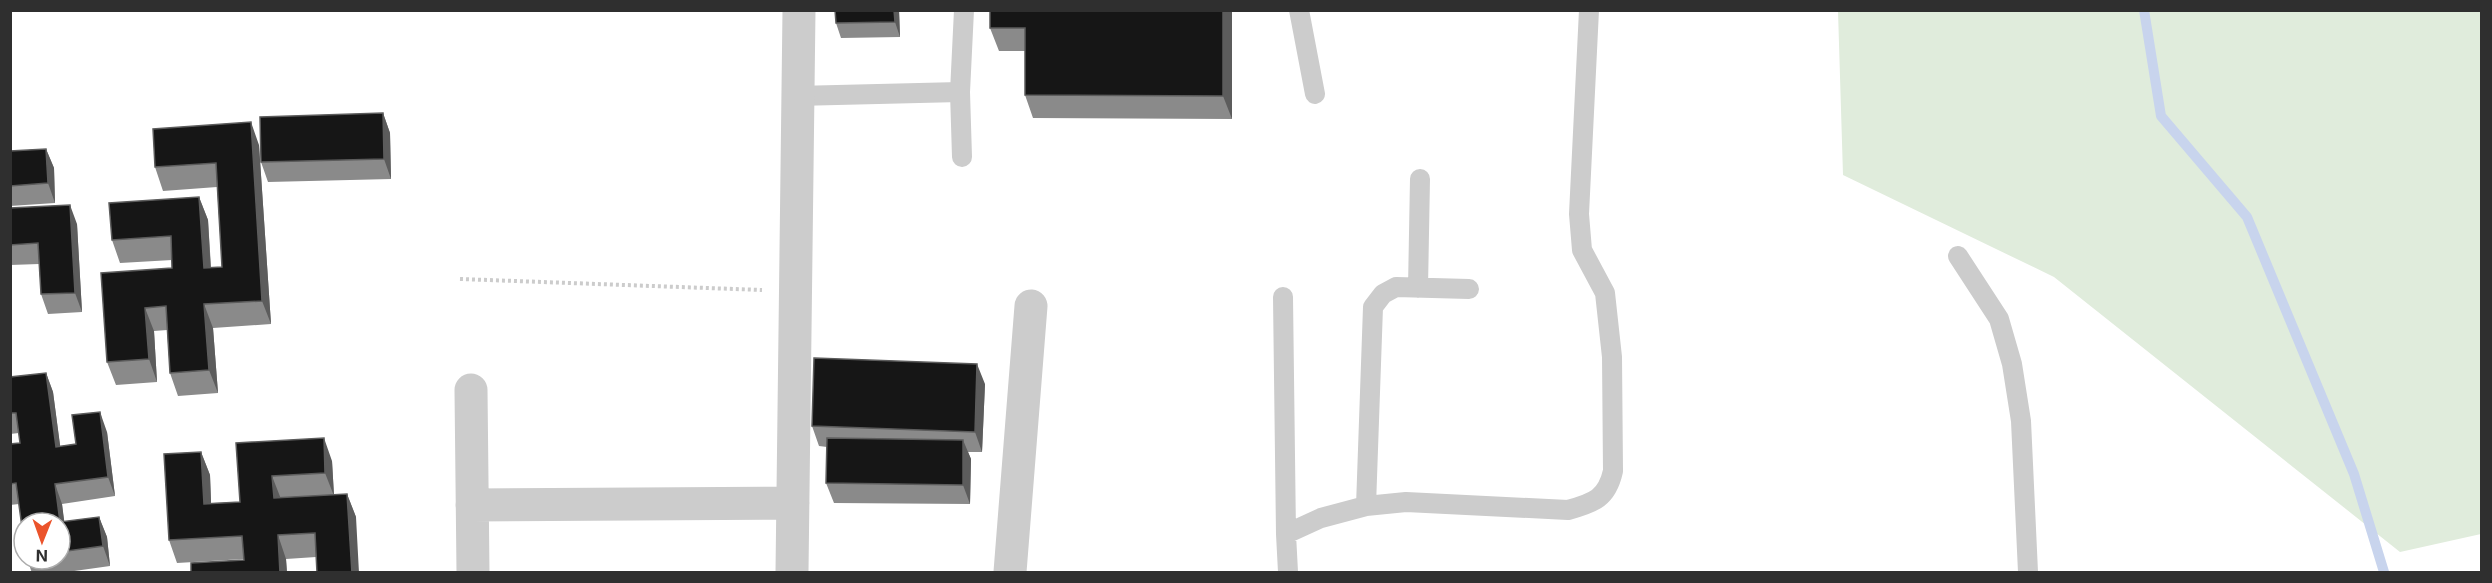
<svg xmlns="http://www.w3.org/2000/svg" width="2492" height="583" font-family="Inter,sans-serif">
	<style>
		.green { fill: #e0ecdc }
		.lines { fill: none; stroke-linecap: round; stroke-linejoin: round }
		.stream { stroke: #c8d4ed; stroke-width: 10 }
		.path { stroke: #ccc; stroke-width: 4; stroke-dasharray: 3 3; stroke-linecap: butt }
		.lane { stroke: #ccc; stroke-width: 20 }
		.street { stroke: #ccc; stroke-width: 33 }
		.wall { fill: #8a8a8a }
		.shaded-wall { fill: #5c5c5c }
		.building { fill: #161616; stroke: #5c5c5c; stroke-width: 1.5 }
	</style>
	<rect width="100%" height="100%" fill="#fff"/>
	<path class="green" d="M1838,11H2481V534L2400,552L2054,277L1843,175Z"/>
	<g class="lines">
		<path class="stream" d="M2144,10L2161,116L2247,217L2354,474L2384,572"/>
		<path class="path" d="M460,279L762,290"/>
		<path class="lane" d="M1299,10L1315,94
			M960,92L964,10
			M796,96L960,92L962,157
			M1958,256L1999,319L2012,364L2021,421L2028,572
			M1418,288L1420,179
			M1283,297L1286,534
			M1366,506L1373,307L1383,294L1396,287L1469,289
			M1288,572L1286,534L1321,518L1366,506L1406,502L1568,510C1594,503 1607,498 1613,471L1612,357L1605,293L1582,250L1579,214L1589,10"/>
		<path class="street" d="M471,390L473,572
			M472,505L793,503
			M792,572L799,10
			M1010,572L1031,306"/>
	</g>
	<path class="wall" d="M899,10L900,37L841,38L836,23Z
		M990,10H1232V119L1033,118L1025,95V51H999L990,28Z
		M383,113L390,133L391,179L268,182L261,162Z
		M259,145L271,324L213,328L218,393L178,396L170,373L167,330L154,331L157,382L116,385L107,362L172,268V260L120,263L112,240L199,197L208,220L211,267H222L217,187L163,191L155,167Z
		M46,149L54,168L55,203L10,206V151Z
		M10,208L77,224L82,312L48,314L41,294L39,264L10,265Z
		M46,373L53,392L60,446L76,444L107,432L115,496L62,504L64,522L99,517L107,537L110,566L60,573H32L27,559H60V523L19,504L10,505V444L20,443L19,433L10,434V377Z
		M985,384L982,452H968L971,459L970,504L834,503L826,483L827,447L819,446L812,426Z
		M236,443L332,461L334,495L347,494L356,517L316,557L286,559L287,573H191L244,560V559L177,563L169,540L201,452L210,475L211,503L240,502Z"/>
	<path class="shaded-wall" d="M894,10H899L900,37L895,22Z
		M1223,10H1232V119L1223,96Z
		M383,113L390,133L391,179L384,159Z
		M251,122L259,145L271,324L262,301Z
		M46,149L54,168L55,203L48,183Z
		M199,197L208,220L212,291L204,268Z
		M70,205L77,224L82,312L75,293Z
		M204,304L213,328L218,393L209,370Z
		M145,308L154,331L157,382L149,359Z
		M977,364L985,384L982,452L975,432Z
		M46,373L53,392L63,467L56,447Z
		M100,412L107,432L115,496L108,477Z
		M324,438L332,461L334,496L325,473Z
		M963,440L971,459L970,504L963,485Z
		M201,452L210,475L212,527L204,504Z
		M272,476L281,499L274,498Z
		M55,484L62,504L67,542L60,522Z
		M347,494L356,517L359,573H352Z
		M99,517L107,537L110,566L103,546Z
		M278,535L286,559L287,573H280Z"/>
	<path class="building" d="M835,10H894L895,22L836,23Z
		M990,10H1223V96L1025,95V28H990Z
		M383,113L384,159L261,162L260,117Z
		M251,122L262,301L204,304L209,370L170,373L166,306L145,308L149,359L107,362L101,273L172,268L171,236L112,240L109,203L199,197L204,268L222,267L216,163L155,167L153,129Z
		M46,149L48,183L10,186V151Z
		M70,205L75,293L41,294L38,243L10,245V208Z
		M814,358L977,364L975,432L812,426Z
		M46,373L56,447L76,444L72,415L100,412L108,477L55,484L60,522L99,517L103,546L60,552V523H24V542L16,483L10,484V444L20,443L16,413H10V377Z
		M324,438L325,473L272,476L274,498L347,494L352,573H317L315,533L278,535L280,573H191V563L244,560L242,536L169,540L164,454L201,452L204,504L240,502L236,443Z
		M827,438L963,440V485L826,483Z"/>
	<rect width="2492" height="583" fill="none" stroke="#2f2f2f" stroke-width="24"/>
	<g transform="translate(42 541) rotate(181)"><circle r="28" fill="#ffffff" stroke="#acacac" stroke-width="1.5"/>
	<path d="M0-4.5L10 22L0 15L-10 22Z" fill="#eb532b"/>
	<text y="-9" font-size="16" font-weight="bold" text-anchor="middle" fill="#2f2f2f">N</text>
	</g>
</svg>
